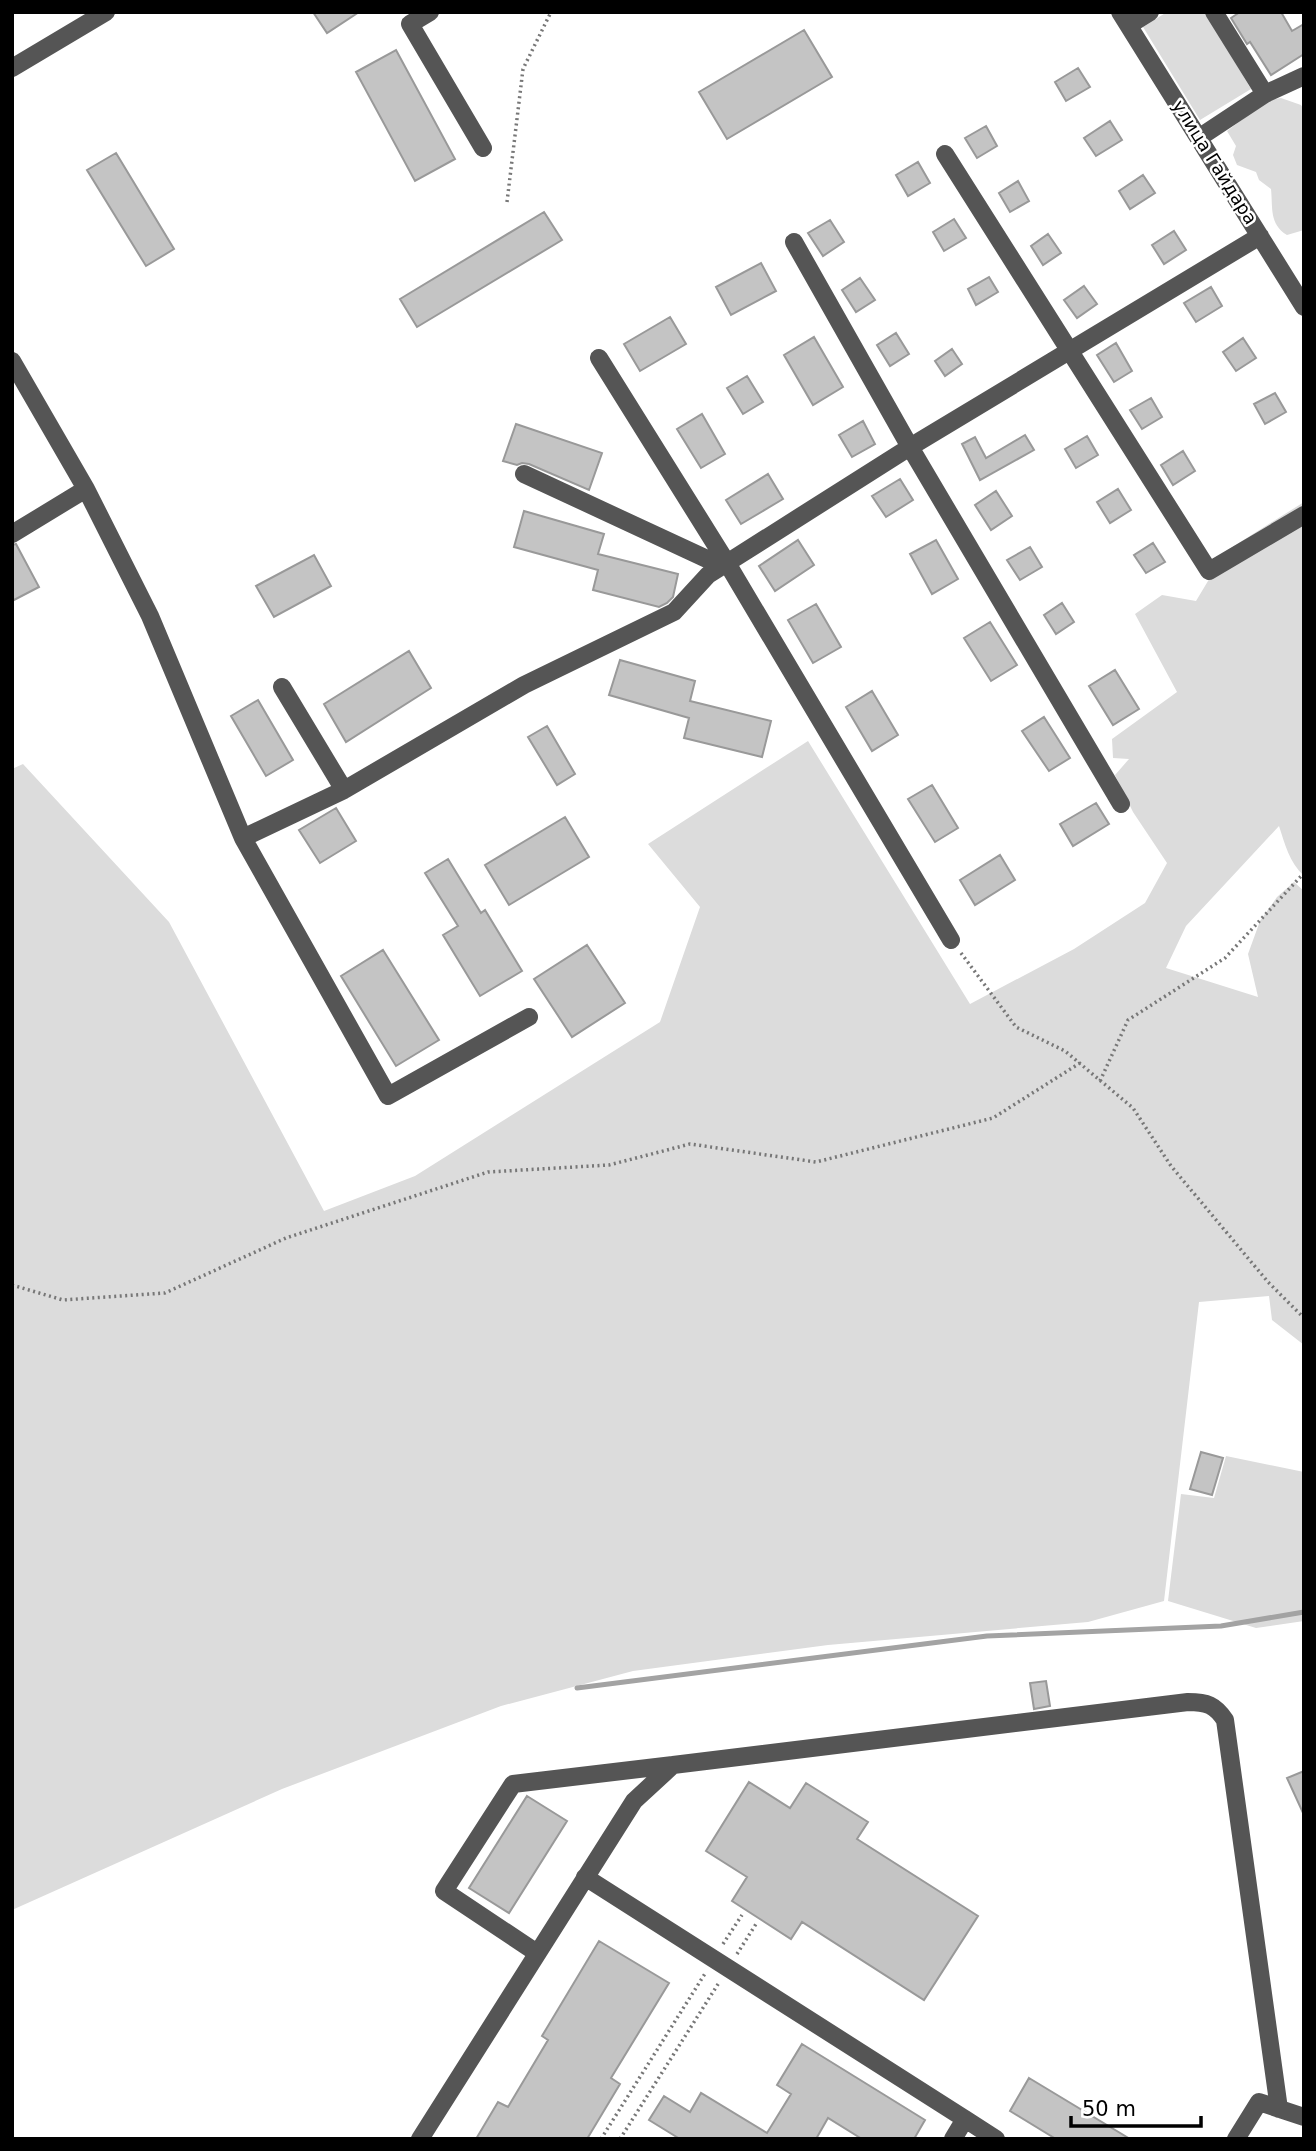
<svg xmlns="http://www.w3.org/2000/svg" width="1316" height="2151" font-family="'DejaVu Sans',sans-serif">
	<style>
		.green { fill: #dcdcdc }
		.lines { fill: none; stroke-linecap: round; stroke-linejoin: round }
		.stream { stroke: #a3a3a3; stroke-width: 5 }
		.building { fill: #c4c4c4; stroke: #999; stroke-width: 2 }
		.path { stroke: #777; stroke-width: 3.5; stroke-dasharray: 2 3.5; stroke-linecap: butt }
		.minor { stroke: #555; stroke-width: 18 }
		.labels { text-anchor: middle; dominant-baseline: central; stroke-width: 5; stroke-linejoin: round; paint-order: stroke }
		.street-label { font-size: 18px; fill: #000; stroke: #fff }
	</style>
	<rect width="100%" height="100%" fill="#fff"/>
	<path class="green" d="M1167,12H1205L1251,89L1200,120L1143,27Z
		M1281,98L1301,105L1304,110V230L1287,235C1269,224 1273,208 1271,189L1259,180L1256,172L1237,165L1233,155L1236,146L1227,131L1268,100Z
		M1304,502V876C1289,862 1285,844 1279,826L1186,926L1166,968L1258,997L1248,954L1260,921L1277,897L1294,882L1304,891V1345L1272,1320L1269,1296L1199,1302L1164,1601L1088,1622L828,1645L633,1671L501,1706L282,1789L12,1910V769L23,764L169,922L324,1211L415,1176L660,1022L700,907L648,844L808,741L970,1004L1074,949L1145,903L1167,863L1133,812L1115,775L1129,759L1113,758L1112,739L1177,692L1135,614L1162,595L1196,601L1226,551Z
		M1226,1456L1304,1472V1621L1256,1628L1168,1601L1181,1494L1214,1498Z"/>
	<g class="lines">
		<path class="stream" d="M577,1688L987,1636L1221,1626L1304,1612"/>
	</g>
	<path class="building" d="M313,12H359L327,33Z
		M1240,12H1281L1292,31L1304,24V54L1271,75L1250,42L1247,44L1231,18Z
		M804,30L832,77L727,139L699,92Z
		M396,50L455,159L415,181L356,72Z
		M1078,68L1090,87L1066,101L1055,82Z
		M1110,121L1122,140L1096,156L1084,138Z
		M986,126L997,146L977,158L965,138Z
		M116,153L174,249L146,266L87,170Z
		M918,162L930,183L908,196L896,175Z
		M1143,175L1155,193L1130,209L1119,191Z
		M1018,181L1029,201L1010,212L999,193Z
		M544,212L562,240L417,327L400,299Z
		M954,219L966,238L944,251L933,232Z
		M830,220L844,242L823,256L808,233Z
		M1174,231L1186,250L1164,264L1152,245Z
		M1048,234L1061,253L1043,265L1031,246Z
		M761,263L776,291L731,315L716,287Z
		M989,277L998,292L976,305L968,289Z
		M860,278L875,300L856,312L842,290Z
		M1084,286L1097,304L1077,318L1064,300Z
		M1211,287L1222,306L1196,322L1184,303Z
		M670,317L686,344L640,371L624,344Z
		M896,333L909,354L890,366L877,345Z
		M814,337L843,387L813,405L784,355Z
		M1243,338L1256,358L1236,371L1223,352Z
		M1116,343L1132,371L1114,382L1097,355Z
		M952,349L962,364L945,376L935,361Z
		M747,376L763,402L743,414L727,388Z
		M1275,393L1286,412L1265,424L1254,404Z
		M1151,398L1162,417L1142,429L1130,410Z
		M702,414L725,454L701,468L677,429Z
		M863,421L875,444L852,457L839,435Z
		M516,424L602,453L589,490L529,464L522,463L517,465L503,461Z
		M1025,435L1034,450L980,480L962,444L975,437L986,458Z
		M1087,436L1098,455L1076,468L1065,449Z
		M1183,451L1195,471L1173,485L1161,465Z
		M768,474L783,499L741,524L726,500Z
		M900,479L913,500L886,517L872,496Z
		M1118,489L1131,510L1110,523L1097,502Z
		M996,491L1012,516L991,530L975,505Z
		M524,511L604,534L598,554L678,574L673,597L667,603L659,607L593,590L598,570L514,547Z
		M798,540L814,565L775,591L759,566Z
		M936,540L958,579L932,594L910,554Z
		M1153,543L1165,562L1146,573L1134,555Z
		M16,544L39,587L12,601V545Z
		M1030,547L1042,567L1020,580L1007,560Z
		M314,555L331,586L274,617L256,586Z
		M1062,603L1074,622L1056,634L1044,615Z
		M816,604L841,647L813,663L788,620Z
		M990,622L1017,665L991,681L964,638Z
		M409,651L431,688L346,742L324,704Z
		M620,660L695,681L690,701L771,721L762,757L684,738L689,718L609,695Z
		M1115,670L1139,709L1113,725L1089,686Z
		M872,691L898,735L872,751L846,707Z
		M258,700L293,760L266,776L231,716Z
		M1044,717L1070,758L1049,771L1022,731Z
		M547,726L575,774L557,785L528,737Z
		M932,785L958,828L935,842L908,799Z
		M1096,803L1109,824L1073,846L1060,824Z
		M336,808L356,841L320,863L299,830Z
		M565,817L589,857L509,905L485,865Z
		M1000,855L1015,880L975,905L960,880Z
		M448,859L481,913L485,910L522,971L480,996L443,935L458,926L425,873Z
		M587,945L625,1003L572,1037L534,979Z
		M383,950L439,1040L396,1066L341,976Z
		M1201,1452L1223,1458L1212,1495L1190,1489Z
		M1046,1681L1050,1706L1034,1709L1030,1683Z
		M1304,1771V1815L1287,1778Z
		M749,1782L790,1808L806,1783L868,1822L857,1839L978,1916L924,2000L802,1922L791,1939L732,1901L747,1877L706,1851Z
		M527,1796L567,1821L509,1913L469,1888Z
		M599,1941L669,1983L611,2078L620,2084L587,2139H476L498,2102L508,2107L548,2040L542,2036Z
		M802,2044L925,2120L914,2139H862L828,2118L816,2139H680L649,2120L664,2096L690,2112L701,2093L767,2133L791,2094L777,2085Z
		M1029,2078L1130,2139H1056L1010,2111Z"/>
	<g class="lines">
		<path class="path" d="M507,202L523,69L551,12
			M961,953L1016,1027L1065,1051L1133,1108L1171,1166L1268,1282L1304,1318
			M1100,1081L1128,1020L1225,958L1304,873
			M12,1285L63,1300L165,1293L286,1238L488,1172L609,1165L690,1144L816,1162L993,1118L1080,1063
			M723,1944L742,1915
			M737,1954L756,1924
			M601,2139L706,1972
			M620,2139L720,1981"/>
		<path class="minor" d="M430,12L410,24L483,148
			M1120,12L1304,307
			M1214,12L1265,94
			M1129,25L1150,12
			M12,68L106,12
			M1200,137L1265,94L1304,76
			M945,154L1209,571L1304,515
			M794,242L910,447L1121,804
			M599,358L727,563L951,940
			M12,361L86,489L12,534
			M524,474L722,566
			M86,489L150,616L243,838L344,790
			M282,687L344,790L524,685L674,612L708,575L910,447L1260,236
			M243,838L388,1096L529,1017
			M585,1877L965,2119
			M537,1953L444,1891L513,1784L673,1765
			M420,2139L634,1801L673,1765L1188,1702C1207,1702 1215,1705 1225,1720L1279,2109
			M953,2139L965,2119L996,2139
			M1236,2139L1259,2102L1304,2117"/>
	</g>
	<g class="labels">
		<g class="street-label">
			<text transform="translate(1215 162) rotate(58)">улица Гайдара</text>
		</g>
	</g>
	<rect width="1316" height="2151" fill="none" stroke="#000000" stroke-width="28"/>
	<path d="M1071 2116v10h130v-10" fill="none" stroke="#000000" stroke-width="3.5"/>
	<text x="1082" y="2116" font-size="21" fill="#000000" stroke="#ffffff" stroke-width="5" paint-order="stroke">50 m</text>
</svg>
